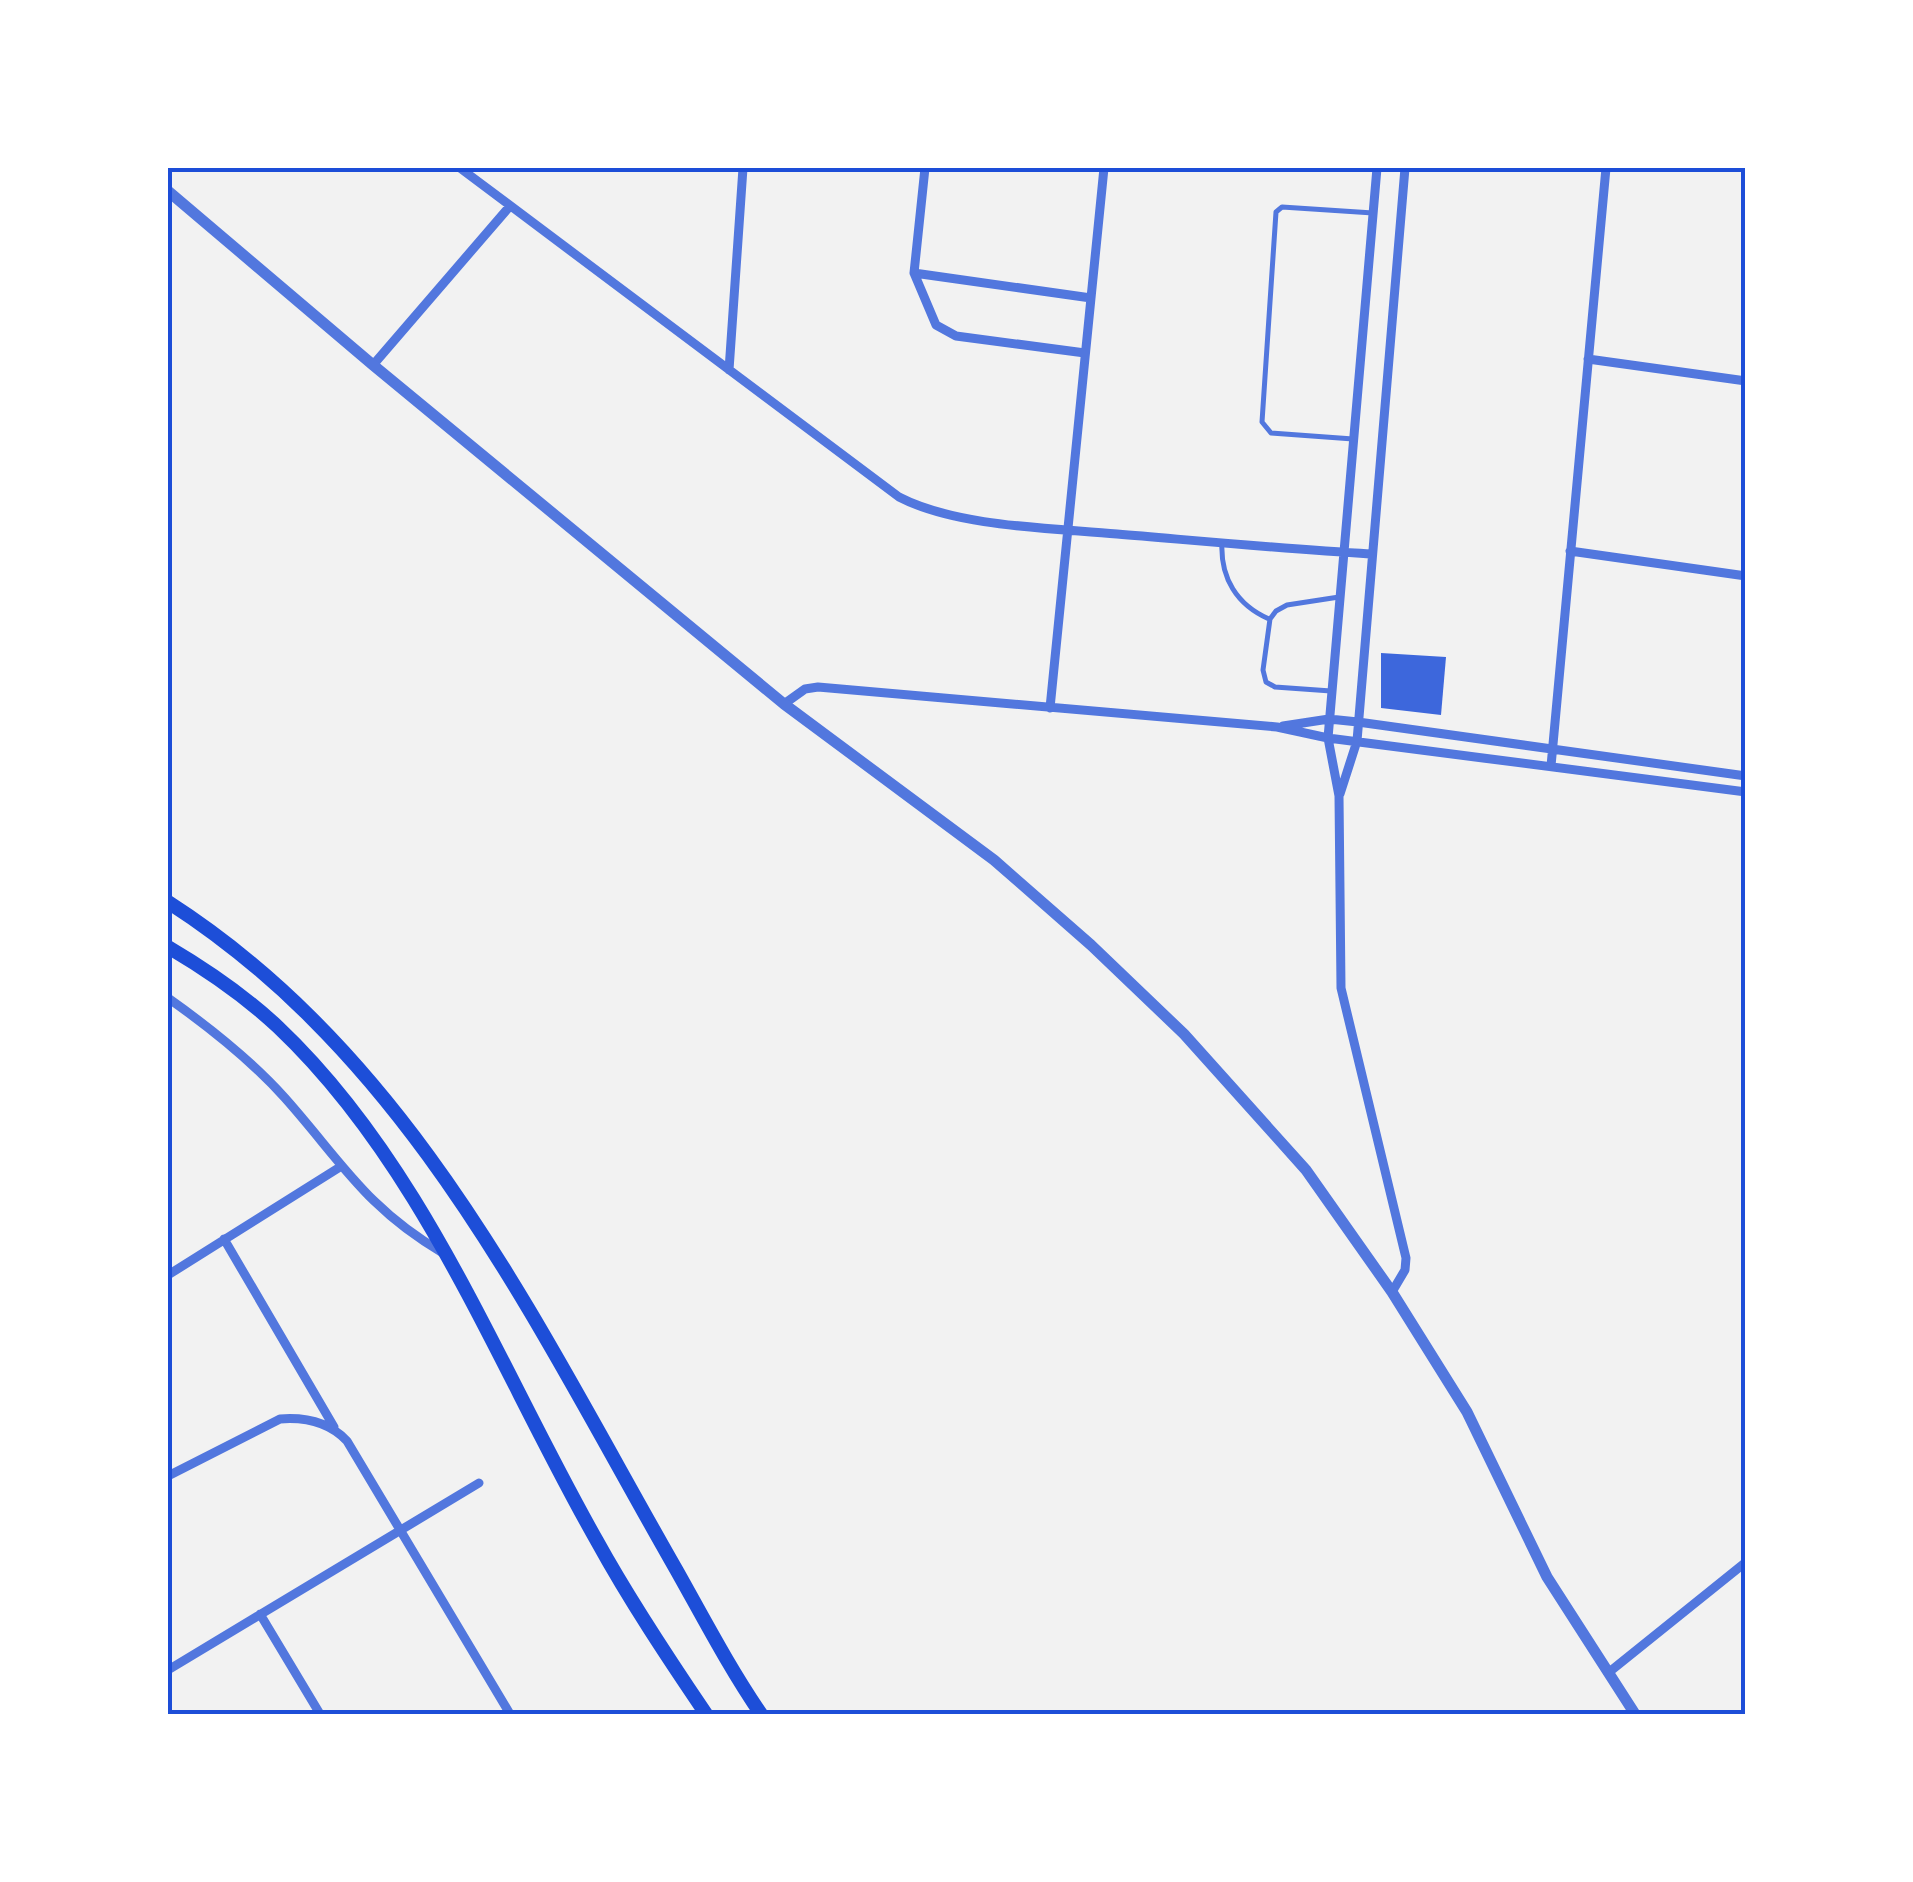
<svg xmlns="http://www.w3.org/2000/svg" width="1913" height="1882" font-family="'PT Sans Narrow',sans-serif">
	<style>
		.building { fill: #3d67dc }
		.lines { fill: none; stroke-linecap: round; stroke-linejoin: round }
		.service { stroke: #5277de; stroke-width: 5 }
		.minor { stroke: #5277de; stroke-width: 9 }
		.tertiary { stroke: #5277de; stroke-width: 11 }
		.primary { stroke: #1d4ed8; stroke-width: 14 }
		.neatline { fill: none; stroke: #1d4ed8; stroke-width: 4 }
	</style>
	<rect width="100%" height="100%" fill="#f2f2f2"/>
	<path class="building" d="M1381,653L1446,657L1441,715L1381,708Z"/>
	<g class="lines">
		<path class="service" d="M1353,439L1271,433L1262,422L1276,212L1282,207L1373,213
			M1222,542C1220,578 1237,605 1269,619
			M1331,691L1275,687L1266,682L1263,670L1270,619L1276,611L1287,605L1339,597"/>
		<path class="minor" d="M460,168L899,497C957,527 1051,528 1117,534C1201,541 1286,549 1370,554
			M925,168L914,273L936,325L956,336L1085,353
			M1377,168L1328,738L1339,796L1341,988L1406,1258L1405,1270L1392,1292
			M914,273L1091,298
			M1588,359L1746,381
			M373,365L510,206
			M729,370L743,168
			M1570,551L1746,576
			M784,704L805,689L818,687L1277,727L1328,738L1746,792
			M1050,708L1104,168
			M1283,726L1329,719L1358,722L1746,776
			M1551,766L1606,168
			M1340,794L1357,741L1405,168
			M168,998C209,1027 251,1060 285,1098C341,1161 366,1208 443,1253
			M224,1239L334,1427
			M168,1275L340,1167
			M168,1476L280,1419C306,1417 329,1422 347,1441L510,1714
			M260,1614L320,1714
			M168,1670L479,1483
			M1608,1673L1746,1562"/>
		<path class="tertiary" d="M168,191L373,365L784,704L994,860L1091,945L1184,1034L1306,1170L1392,1292L1467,1412L1547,1577L1635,1714"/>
		<path class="primary" d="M168,902C414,1060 536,1325 677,1571C704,1619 730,1669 761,1714
			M168,947C207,970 245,996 278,1027C424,1165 499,1369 597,1541C630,1601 668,1658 706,1714"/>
	</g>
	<rect width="1913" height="1882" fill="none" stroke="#ffffff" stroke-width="340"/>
	<rect x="170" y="170" width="1573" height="1542" class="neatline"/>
</svg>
